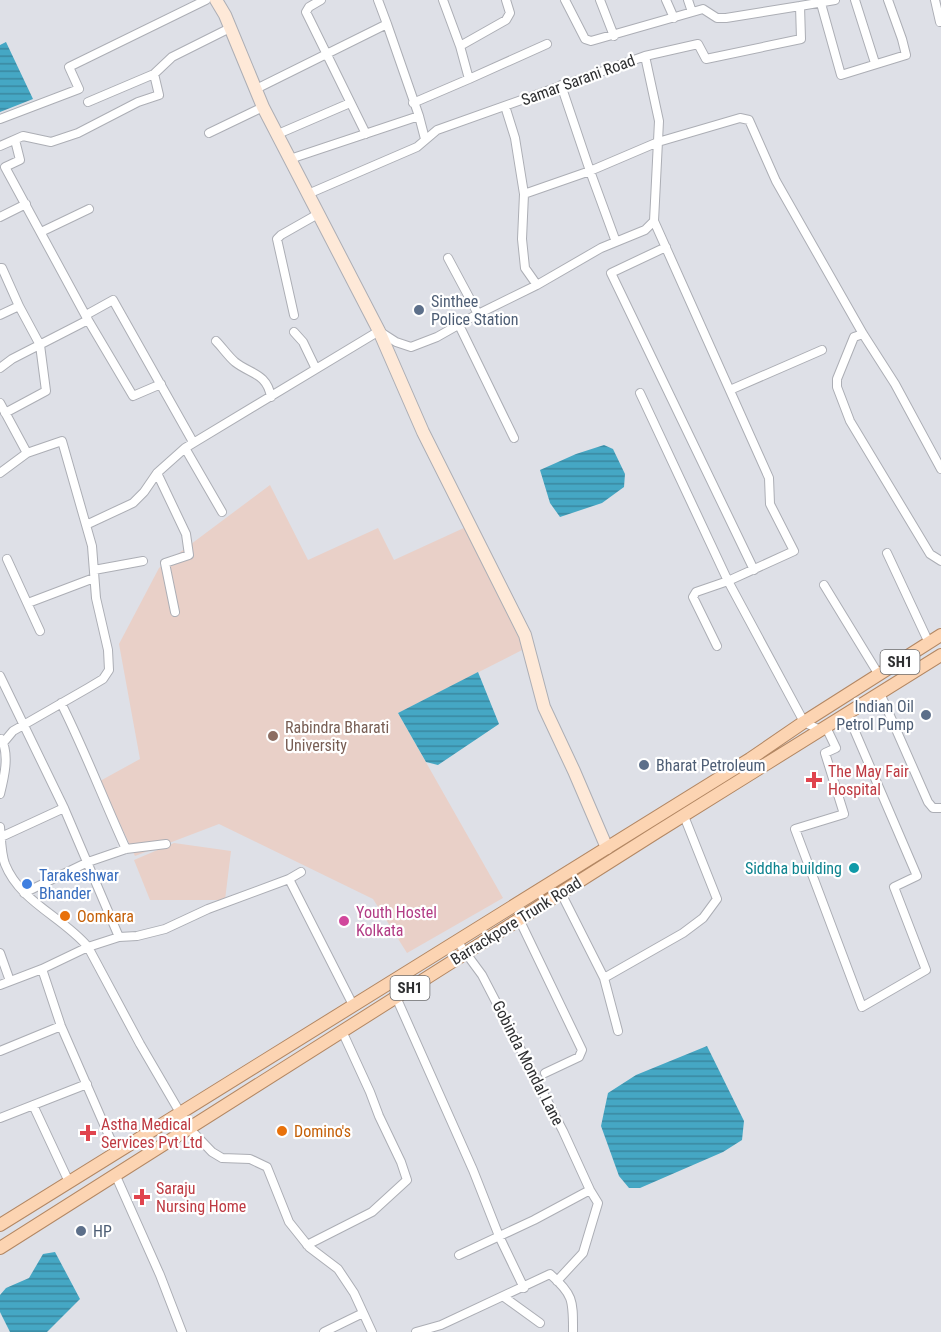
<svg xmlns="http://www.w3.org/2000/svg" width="941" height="1332" font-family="'Roboto Condensed',sans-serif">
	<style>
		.education { fill: #e9d0c8 }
		.water { fill: url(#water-rules) }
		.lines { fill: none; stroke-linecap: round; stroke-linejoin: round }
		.street-casing { stroke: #acaeb5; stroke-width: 10 }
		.secondary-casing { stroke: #acaeb5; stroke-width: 14 }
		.primary-casing { stroke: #b38763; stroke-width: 14 }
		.street { stroke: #fff; stroke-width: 8 }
		.secondary { stroke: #fee9d8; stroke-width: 12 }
		.primary { stroke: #fcd4b2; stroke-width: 12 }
		.service-dot { fill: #5c6f8a; stroke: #fff; stroke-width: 2 }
		.education-dot { fill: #8d6e63; stroke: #fff; stroke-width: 2 }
		.health-dot { fill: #e0444e; stroke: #fff; stroke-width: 2 }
		.culture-dot { fill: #0f9aa8; stroke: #fff; stroke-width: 2 }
		.shop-dot { fill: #3f7fe0; stroke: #fff; stroke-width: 2 }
		.food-dot { fill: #e8710a; stroke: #fff; stroke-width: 2 }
		.hotel-dot { fill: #d1479c; stroke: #fff; stroke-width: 2 }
		.labels { text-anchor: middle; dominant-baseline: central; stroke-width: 4.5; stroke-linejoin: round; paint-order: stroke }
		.shield { fill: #fff; stroke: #6d6d6f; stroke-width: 1.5 }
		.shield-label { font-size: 15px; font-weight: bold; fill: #2e2f31 }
		.street-label { font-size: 16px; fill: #2e2f31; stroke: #fff }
		.service-label { font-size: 16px; fill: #4e5e75; stroke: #fff; text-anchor: start }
		.education-label { font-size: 16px; fill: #785e54; stroke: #fff; text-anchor: start }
		.health-label { font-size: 16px; fill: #be3a42; stroke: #fff; text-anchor: start }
		.culture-label { font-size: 16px; fill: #0d838f; stroke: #fff; text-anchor: end }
		.shop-label { font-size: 16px; fill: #366cbe; stroke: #fff; text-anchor: start }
		.hotel-label { font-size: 16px; fill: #b23c85; stroke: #fff; text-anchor: start }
		.food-label { font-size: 16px; fill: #c56008; stroke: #fff; text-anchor: start }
	</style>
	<defs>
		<pattern id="water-rules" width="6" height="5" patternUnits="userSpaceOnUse" patternTransform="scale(1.5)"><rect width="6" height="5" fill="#45a7c4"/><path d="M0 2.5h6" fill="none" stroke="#3a88a0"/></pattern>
	</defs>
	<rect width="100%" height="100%" fill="#dee0e7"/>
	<path class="education" d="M270,485L308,560L378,528L394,560L466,527L526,648L398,713L503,898L407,953L373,899L219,824L135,856L100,781L140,759L119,644L159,568Z
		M174,843L231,851L225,900H150L134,860Z"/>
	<path class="water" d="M6,42L33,99L0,112V45Z
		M604,445L613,449L625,474L624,487L602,503L560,517L550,503L540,470L576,454Z
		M478,672L499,724L438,765L426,762L398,713Z
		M707,1046L744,1121L742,1140L723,1152L640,1188H629L619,1176L601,1126L608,1093L636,1075Z
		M55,1252L80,1299L47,1332H10L0,1312V1295L6,1288L29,1278L43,1254Z"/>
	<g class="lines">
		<defs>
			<path id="street" d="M321,0L309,7L306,12L366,134
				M378,0L387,24
				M443,0L460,46
				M565,0L585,39L591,41L703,9L717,18H726L800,6
				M600,0L614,36
				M666,0L674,18
				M688,0L692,12
				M820,0L841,75L906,55L902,39L888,0
				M855,0L875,63
				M935,0L940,22
				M469,79L547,44
				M561,85L590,171L616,242
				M256,89L387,24L419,116L425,139
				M88,102L154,74
				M413,103L469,79L460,46L506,20L510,13L506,0
				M505,106L515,138L524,194L522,239L525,268L537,285
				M0,119L79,89L69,67L206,0
				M209,133L263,107
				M278,134L350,103
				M15,140L20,160L5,167L88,320
				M0,146L23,136L51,142L78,133L138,102L159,95L154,74L172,57L230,28
				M290,159L419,116
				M308,194L417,147L437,130L645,56L698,44L706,59L801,39L800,6L835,0
				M524,194L590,171L658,142L740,118L749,120L776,181L863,334L895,384L941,469
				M0,217L26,204
				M654,221L769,478L770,504L794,551L728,581L804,722L820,730
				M41,232L89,209
				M666,247L611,273L754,570
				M448,258L478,314
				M0,268H2L19,306L0,315
				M86,315L113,300L193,442
				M294,315L277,239L281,235L318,214
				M459,325L514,438
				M294,332L303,342L316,369
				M863,334L854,337L837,379V387L850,421L930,554L941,561
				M216,341C222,347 228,356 235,362C250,374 267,373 271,397
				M0,368L12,359L88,320L133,396L161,384
				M730,390L822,350
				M640,393L728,581L696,592L693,597L717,646
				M0,403L27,453
				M5,413L46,391L40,345L19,306
				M185,448L222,512
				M0,473L27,453L62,441L86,525
				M157,473L186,534L189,555L165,563L175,612
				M887,553L929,643
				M7,559L40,631
				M94,570L143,561
				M824,585L879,675
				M28,603L94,578
				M0,676L64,808L119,937
				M880,693L928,802L933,808H941
				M61,703C85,751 104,801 126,849
				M826,727L836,748L825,753L844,814L795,829L862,1007L926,970L894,887L917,876L847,713
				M3,743L13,731L88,688L103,679L109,670L108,650L96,598L92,546L86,525L133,503L144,492L157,473L185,448L379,331L396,342L411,347L437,337L474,316L537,285L601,248L645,230L654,221L659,121L645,56
				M0,794C4,778 10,754 1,739
				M0,827C1,838 1,853 5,864C20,902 63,917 88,947L119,937L137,936L165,929L208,909L289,879L301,872
				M1,837L64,808
				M289,879L353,1005
				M24,893L88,862L126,849L166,844
				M561,893L604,978L618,1031
				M519,919L582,1050L579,1057L545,1073
				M457,941L482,975L563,1131L590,1190
				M0,953L10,981
				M42,969L61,1026L116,1152
				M604,978L683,933L703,918L717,899L684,816
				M0,985L42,969L88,947L140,1044L189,1128L212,1152L222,1158L250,1159L267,1167L289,1222L309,1247L338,1269L354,1293L372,1332
				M396,997L473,1170L499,1236L524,1288
				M0,1051L61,1026
				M33,1105L69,1182
				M0,1118L87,1084
				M115,1174L160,1275L182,1332
				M307,1245L372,1212L407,1180L401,1162L379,1116L370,1092L342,1031
				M459,1255L534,1220L590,1190L598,1203L583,1253L557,1281
				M504,1297L540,1323
				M324,1332L363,1313
				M416,1332L441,1325L550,1274C574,1295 573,1301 573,1332"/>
			<path id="secondary" d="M216,0L225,15L263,107L379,331L423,432L525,635L544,707L574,771L607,848"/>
			<path id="primary" d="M0,1225L750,759L804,722L941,635
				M0,1248L657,832L941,655"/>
		</defs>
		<use href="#street" class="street-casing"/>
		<use href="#secondary" class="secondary-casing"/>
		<use href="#primary" class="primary-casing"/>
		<use href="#street" class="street"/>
		<use href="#secondary" class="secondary"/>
		<use href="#primary" class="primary"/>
	</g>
	<g class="service-dot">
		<circle cx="419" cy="310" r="6"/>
		<circle cx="926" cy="715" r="6"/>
		<circle cx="644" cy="765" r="6"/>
		<circle cx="81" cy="1231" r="6"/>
	</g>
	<circle class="education-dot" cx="273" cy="736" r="6"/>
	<g class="health-dot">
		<path d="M811 771h6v6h6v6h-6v6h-6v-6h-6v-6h6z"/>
		<path d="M85 1124h6v6h6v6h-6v6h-6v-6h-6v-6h6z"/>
		<path d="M139 1188h6v6h6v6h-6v6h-6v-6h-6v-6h6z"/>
	</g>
	<circle class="culture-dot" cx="854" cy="868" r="6"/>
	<circle class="shop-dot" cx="27" cy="884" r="6"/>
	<g class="food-dot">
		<circle cx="65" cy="916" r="6"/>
		<circle cx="282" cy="1131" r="6"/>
	</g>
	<circle class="hotel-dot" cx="344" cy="921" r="6"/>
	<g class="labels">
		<g class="shield">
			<rect x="880.5" y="650" width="39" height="24" rx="4.5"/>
			<rect x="390.5" y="976" width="39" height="24" rx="4.5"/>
		</g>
		<g class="shield-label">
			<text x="900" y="662">SH1</text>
			<text x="410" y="988">SH1</text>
		</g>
		<g class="street-label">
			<text transform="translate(578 80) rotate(-20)">Samar Sarani Road</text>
			<text transform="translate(516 921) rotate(-32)">Barrackpore Trunk Road</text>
			<text transform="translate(528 1063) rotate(63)">Gobinda Mondal Lane</text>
		</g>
		<g class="service-label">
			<text x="431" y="301">Sinthee<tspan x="431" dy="18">Police Station</tspan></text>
			<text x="914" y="706" text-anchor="end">Indian Oil<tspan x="914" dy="18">Petrol Pump</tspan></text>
			<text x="656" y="765">Bharat Petroleum</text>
			<text x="93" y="1231">HP</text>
		</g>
		<g class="education-label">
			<text x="285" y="727">Rabindra Bharati<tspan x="285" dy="18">University</tspan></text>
		</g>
		<g class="health-label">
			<text x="828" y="771">The May Fair<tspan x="828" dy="18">Hospital</tspan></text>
			<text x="101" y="1124">Astha Medical<tspan x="101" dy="18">Services Pvt Ltd</tspan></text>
			<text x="156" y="1188">Saraju<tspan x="156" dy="18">Nursing Home</tspan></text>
		</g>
		<g class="culture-label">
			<text x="842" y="868">Siddha building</text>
		</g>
		<g class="shop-label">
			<text x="39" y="875">Tarakeshwar<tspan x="39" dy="18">Bhander</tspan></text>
		</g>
		<g class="hotel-label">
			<text x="356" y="912">Youth Hostel<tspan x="356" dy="18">Kolkata</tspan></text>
		</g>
		<g class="food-label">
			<text x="77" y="916">Oomkara</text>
			<text x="294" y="1131">Domino's</text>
		</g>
	</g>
</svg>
